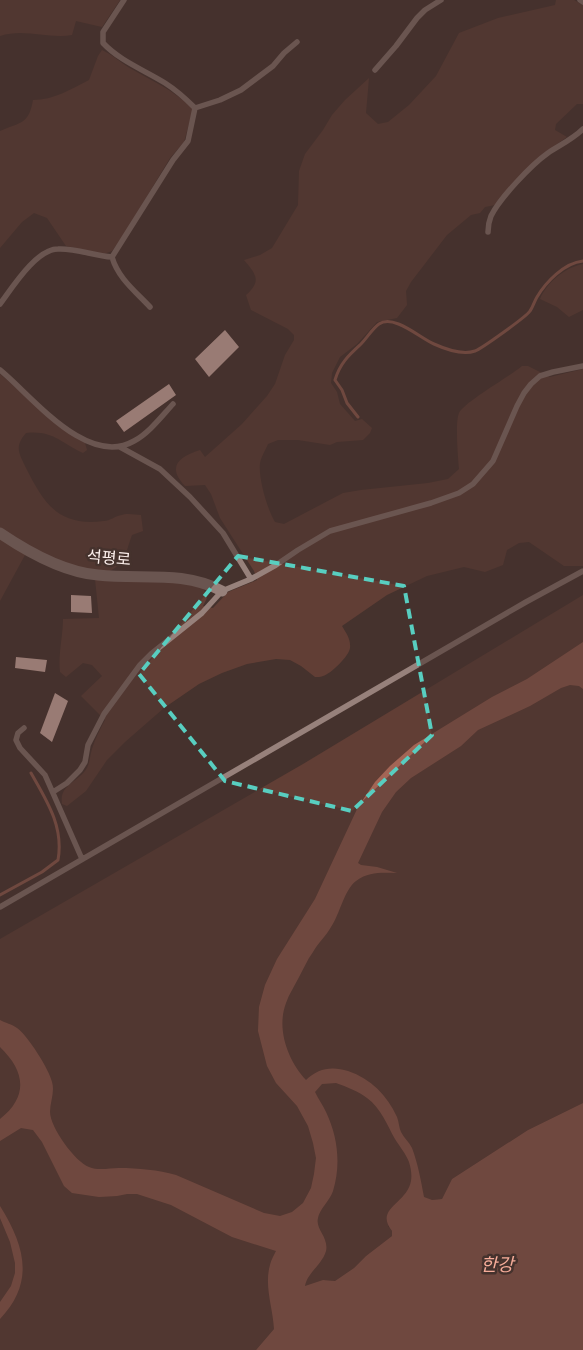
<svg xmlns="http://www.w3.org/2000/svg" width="583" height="1350" font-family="'Public Sans','Noto Sans KR',sans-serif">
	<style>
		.green { fill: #613e35 }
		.water { fill: #a36555; fill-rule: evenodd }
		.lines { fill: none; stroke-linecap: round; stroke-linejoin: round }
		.stream { stroke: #a36555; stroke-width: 3 }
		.building { fill: #ffd4c9 }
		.lane { stroke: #97817b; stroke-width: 5.5 }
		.street { stroke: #97817b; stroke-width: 11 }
		.marked { fill: none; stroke: #58cec0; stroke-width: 4; stroke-dasharray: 10 6; stroke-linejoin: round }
		.labels { text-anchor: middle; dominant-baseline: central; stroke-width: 5; stroke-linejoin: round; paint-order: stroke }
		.street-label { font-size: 16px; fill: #fcefec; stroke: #45322d }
		.water-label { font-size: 18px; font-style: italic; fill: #f6ac99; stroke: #45322d }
	</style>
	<rect width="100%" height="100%" fill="#45322d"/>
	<path class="green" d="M0,0H120L102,27L76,21L72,35C48,39 24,28 0,36Z
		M556,0H574L583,5V104H577L556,124L555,130L567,137L540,156L495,205L485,207L480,213L471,215L447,235L411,282L406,291L407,305L397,318L377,322L357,344L340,357L332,373L331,383L337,392L340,404L355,421L362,419L372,428L370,433L363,440L337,442L330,445L298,440H278L268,444C266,449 261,457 260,463C258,477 267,509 275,522L284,524L343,493L361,490L428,483L448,479L459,469C458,457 455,422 459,413C464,402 509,377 522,366H528L550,377L583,369V566H564L529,542L519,543L507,550L503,565L485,572L464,567L427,576L387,595L342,626C346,633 351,639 350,648C349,656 331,674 323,676C322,677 317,677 315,677L301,666L290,660L276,659L247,664L222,673L199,684L164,708L125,742L107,760L86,791L67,806L62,804C59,784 78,783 87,768C90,762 90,755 92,749C95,739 100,729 105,720L81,696L102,676L92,665L83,663L66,677L60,672C58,654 63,636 63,619L99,618L95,579L196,584L204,590L207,598L203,606L213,608L228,592L257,580L254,571L220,518L211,494L205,485L185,486C167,467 178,457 200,450L205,457L242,424L267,396L275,384L285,355L294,340V335L288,329L251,310L246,295C262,281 256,274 244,260L260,255L272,248L298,205L299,171L305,154L323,130L332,115L345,100L369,78L366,113L378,124L388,122L409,105L436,76L459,33L498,18L555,5Z
		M102,50C111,54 119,61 128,67C152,81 172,89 193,109L184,142L170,158L123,236L112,251L104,254L66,246L47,218L34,213L22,222L0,248V131C21,122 29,124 33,100C54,100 71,89 89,80L98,56Z
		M583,264V310L569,317L557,307L540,299C547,282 566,267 583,264Z
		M0,374C29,398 52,424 85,443L87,450L83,453C61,443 53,430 26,433C14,447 19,453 26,468C44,504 59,527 104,521C110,521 115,516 122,515C127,513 135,515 141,515L143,531L132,535C125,554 126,564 106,573L25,555L0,601Z
		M583,595V1103L528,1130L452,1179L442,1199L432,1200L388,1226L392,1231V1236L366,1256L354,1268L335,1281L323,1280L274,1329L256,1350H0V939L303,764Z"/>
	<path class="water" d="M583,642V689L579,686L570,685L561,688L530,706L478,730L461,746L411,778L396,792L382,812L358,863L361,865L377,867L397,873C382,873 370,871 356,881C344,890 340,914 331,927C326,936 318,943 313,952C307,960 303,970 298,979C294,987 289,994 286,1003C276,1029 288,1061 306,1080C318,1068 332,1066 348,1071C371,1079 387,1095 397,1117C399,1122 399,1128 401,1132C404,1138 409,1142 412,1148C418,1164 421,1181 424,1197L432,1200L442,1199L452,1179L528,1130L583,1103V1350H256L274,1329C273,1308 264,1286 270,1265C271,1260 274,1255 276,1251L232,1237L171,1205L137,1194H127L117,1196L99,1197L72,1193L64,1186L42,1142L33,1130L21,1128L0,1141V1119C29,1096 25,1071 0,1047V1020C5,1023 12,1024 17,1028C28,1036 49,1069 52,1082C55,1092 50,1102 50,1112C50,1127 75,1162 89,1167C98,1171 110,1168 119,1168C138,1168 158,1170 176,1175L264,1213L280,1216L292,1212L303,1203L311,1188L314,1174L316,1158L313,1143L308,1126L297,1106L276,1083L267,1066L258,1031L259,1007L265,985L277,959L315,899L358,807L375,782L390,766L414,745L492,697L527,679ZM336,1083C347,1087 358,1091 367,1098C381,1108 387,1125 395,1139C400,1147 406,1154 409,1162C411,1168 412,1175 411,1181C407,1204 374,1208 392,1231V1236L366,1256L354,1268L335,1281L323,1280L305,1286C307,1273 322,1265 326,1251C329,1237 315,1229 318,1218C319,1210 330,1200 333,1191C341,1165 338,1137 326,1112C323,1105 318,1099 315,1092L322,1084Z
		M0,1206C25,1246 35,1282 0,1319V1302L11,1286L15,1273V1263L10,1242L0,1218Z"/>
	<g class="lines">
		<path class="stream" d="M358,417L347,403L342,390L335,380C340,363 349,355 361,344C367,338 372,329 379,324C394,314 420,338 434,344C445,349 463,355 475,351C481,349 526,317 530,311C533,307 534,302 537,297C546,282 564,263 583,261
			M0,895L42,872L58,860C64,827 47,801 31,773"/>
	</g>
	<path class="building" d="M225,330L239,347L209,377L195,359Z
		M169,384L176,395L124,432L116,421Z
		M71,595L91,596L92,613L71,612Z
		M16,657L47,660L45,672L15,668Z
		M55,693L68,701L52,742L40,733Z"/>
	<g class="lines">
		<path class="lane" d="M124,0L103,32V43C120,61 144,70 165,83C176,90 186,99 195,108
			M580,0L583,2
			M375,70L396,46L417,18L425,10L441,0
			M195,108L220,100L241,90L273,66L284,53L297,42
			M488,232C488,226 489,221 491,216C500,198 531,165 548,153C560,145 573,139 583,129
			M112,257L173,160L188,141L195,108
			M112,257C118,278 135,291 150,307
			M0,304C12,288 36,249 58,249C76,248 94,256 112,257
			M0,370C32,396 87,468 134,441C149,433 161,417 173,404
			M120,447L160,469L190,497L223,533L251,579
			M24,728L18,733L16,740L20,748L45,775L82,859
			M53,792L67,783L80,770L85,762L88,745L104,714L140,665L151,654L202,613L222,591L251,579L276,565L298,550L330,531L431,503L459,493L473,484L493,461L517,406L524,393L531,384L540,376L553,372L583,366
			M0,907L526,602L583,571"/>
		<path class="street" d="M0,533C28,552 64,572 98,575C141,580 182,570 222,591"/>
	</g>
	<path d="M0 0H583V1350H0ZM238,556L404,586L432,735L352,811L225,781L139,674Z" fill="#45322d" fill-opacity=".55" fill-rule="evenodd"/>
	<path class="marked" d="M238,556L404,586L432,735L352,811L225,781L139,674Z"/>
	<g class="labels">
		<g class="street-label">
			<text transform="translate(109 558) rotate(5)">석평로</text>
		</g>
		<g class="water-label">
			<text x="497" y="1264">한강</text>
		</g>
	</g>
</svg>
